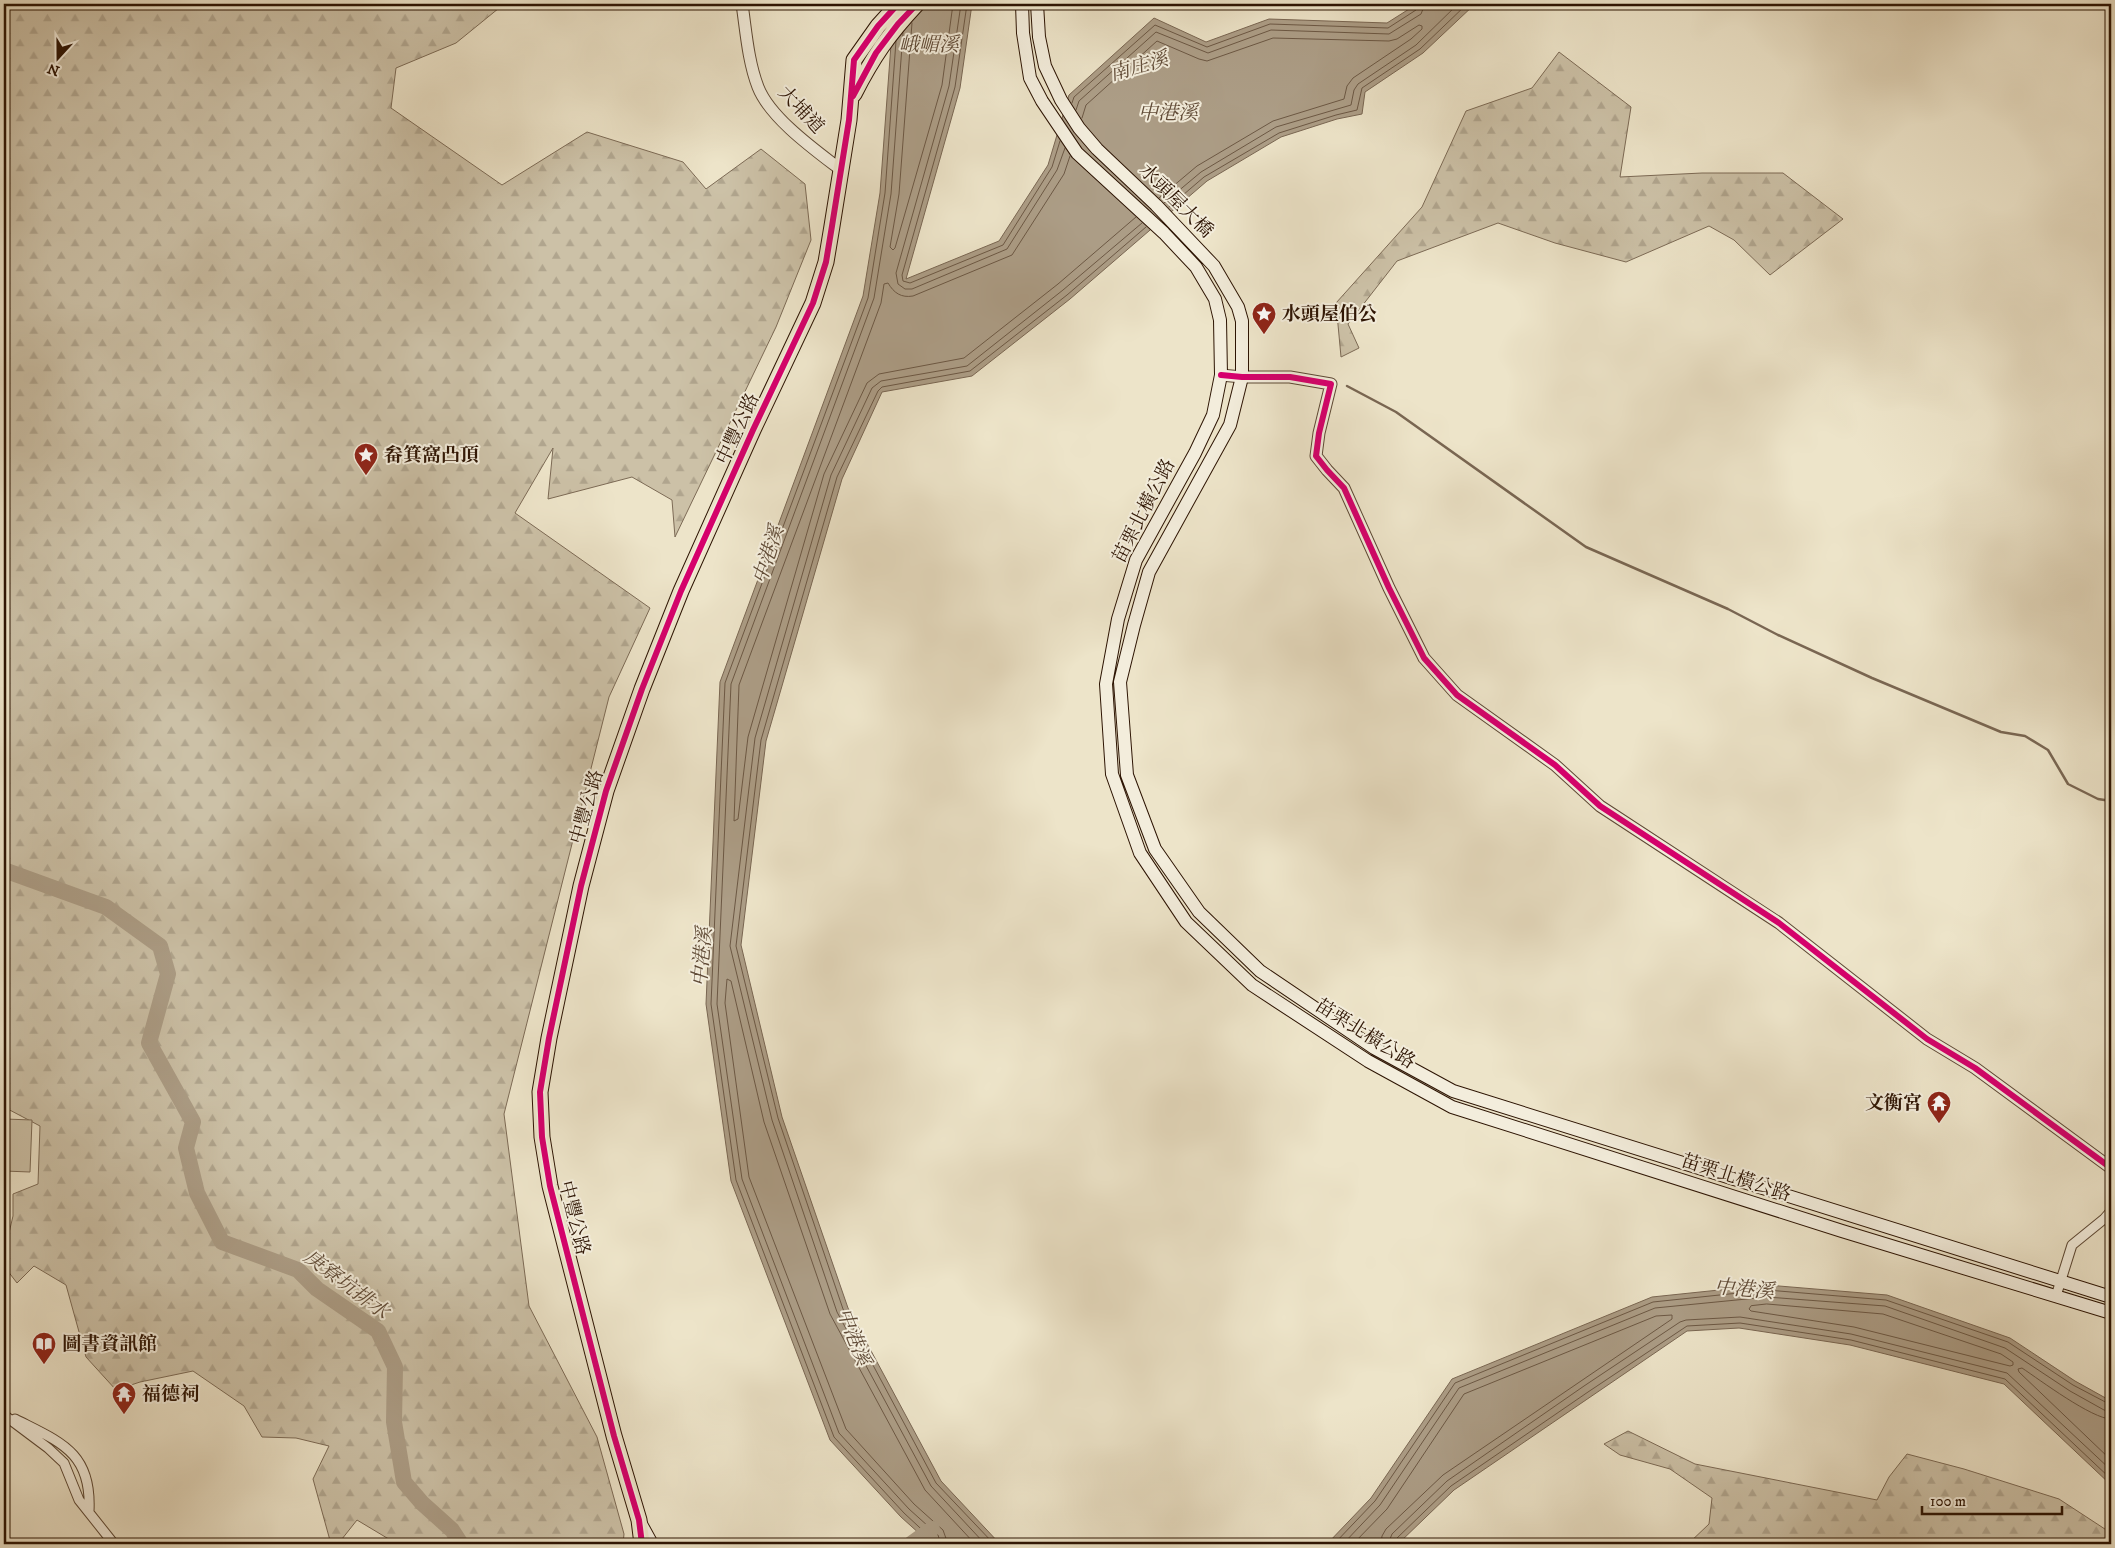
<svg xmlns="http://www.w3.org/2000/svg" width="2115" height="1548" font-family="'IM FELL DW Pica','Noto Serif TC',serif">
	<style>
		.forest { fill: url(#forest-firs); stroke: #7c6a55 }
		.garden { fill: #ccc1a7; stroke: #7c6a55 }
		.water { fill: #ac9d86; stroke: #796652 }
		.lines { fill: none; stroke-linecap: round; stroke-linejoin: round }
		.shore { stroke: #6c5844; stroke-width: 1 }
		.stream { stroke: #796652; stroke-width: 2.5 }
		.river { stroke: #ac9d86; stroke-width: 16 }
		.minor-casing { stroke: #5d4834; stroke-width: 11 }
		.tertiary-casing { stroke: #5d4834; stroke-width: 13 }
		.secondary-casing { stroke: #2d1403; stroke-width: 14 }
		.primary-casing { stroke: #2d1403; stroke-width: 17 }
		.minor { stroke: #f3eddc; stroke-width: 9 }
		.tertiary { stroke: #f3eddc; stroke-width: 11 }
		.secondary { stroke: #f3eddc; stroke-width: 12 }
		.primary { stroke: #ede4c9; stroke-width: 15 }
		.cycleway-casing { stroke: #f3eddc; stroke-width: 9 }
		.cycleway { stroke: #d6006c; stroke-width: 6 }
		.labels { text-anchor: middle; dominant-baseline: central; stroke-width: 4; stroke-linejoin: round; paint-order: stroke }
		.street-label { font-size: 19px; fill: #2d1403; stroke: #f3eddc }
		.poi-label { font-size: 19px; font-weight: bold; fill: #2d1403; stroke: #f3eddc; text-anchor: start }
		.water-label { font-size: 20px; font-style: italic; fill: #604b37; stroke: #f3eddc }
	</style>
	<defs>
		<pattern id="forest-firs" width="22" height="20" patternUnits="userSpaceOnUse" patternTransform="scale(1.25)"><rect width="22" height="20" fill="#ccc1a7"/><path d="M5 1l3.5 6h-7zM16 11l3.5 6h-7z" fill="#b0a58e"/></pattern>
	</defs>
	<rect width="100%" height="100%" fill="#ede4c9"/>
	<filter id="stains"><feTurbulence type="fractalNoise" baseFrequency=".004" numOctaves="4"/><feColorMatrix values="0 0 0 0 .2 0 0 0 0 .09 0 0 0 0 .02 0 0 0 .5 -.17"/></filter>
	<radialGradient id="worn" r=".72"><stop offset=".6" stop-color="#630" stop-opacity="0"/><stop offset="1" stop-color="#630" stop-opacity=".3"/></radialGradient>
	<path class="forest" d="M4,4H504L456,43L396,68L391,108L502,185L587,132L683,162L706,189L761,149L805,184L811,240L776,327L675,537L672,500L632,477L548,499L553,448L515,513L650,608L609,697L504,1114L529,1306L597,1437L624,1534L623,1544H397L357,1520L338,1544H331L313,1479L329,1446L296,1438L262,1437L244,1406L193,1371L140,1382L116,1390L86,1357L66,1285L34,1266L17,1283L4,1266V1254L13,1216V1194L38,1184L40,1126L4,1107Z
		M1559,52L1631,107L1620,177L1702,173H1783L1843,219L1770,275L1734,240L1709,226L1626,262L1555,243L1498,223L1397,261L1348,324L1359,348L1341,357L1336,303L1422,207L1466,111L1532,88Z
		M1628,1431L1695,1464L1877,1500L1889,1477L1907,1454L1964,1469L2059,1499L2111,1533V1544H1688L1709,1524L1712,1498L1670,1469L1620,1455L1604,1444Z"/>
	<path class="garden" d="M5,1119L32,1120L30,1172L4,1171Z"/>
	<path class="water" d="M894,4H972L960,88L906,279L999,241L1048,165L1069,95L1154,18L1206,42L1269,19L1387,23L1417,4H1475L1423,53L1365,92L1362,114L1337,119L1281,137L1207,181L1070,299L972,376L882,392L842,479L766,741L741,945L782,1117L848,1308L941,1481L1000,1544H931L901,1517L830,1440L731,1181L706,1004L720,682L863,296L880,193Z
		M1767,1285L1887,1295L2010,1338L2075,1381L2111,1401V1485L2004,1384L1850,1345L1739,1328L1687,1331L1454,1490L1398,1544H1327L1371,1498L1452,1379L1652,1297Z"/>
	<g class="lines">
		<path class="shore" d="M961,4L949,86L896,273L898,284L905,289H912L1007,249L1057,170L1065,148
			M967,4L955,87L902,275L903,281L910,283L1003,245L1052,167L1060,141
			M912,23L899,194L890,247L893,250L895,248L942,85L953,4
			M903,33L891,194L874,298L731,684L717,1004L742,1179L839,1433L909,1509L938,1535L941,1544
			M896,41L885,193L868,298L725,683L711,1004L736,1180L834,1437L904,1513L932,1539L934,1544
			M1072,103L1074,97L1155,25L1207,47L1270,24L1388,28L1416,10L1419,4
			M1076,110L1079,101L1156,32L1208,53L1271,30L1389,34L1421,14L1425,4
			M1082,118L1086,105L1157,41L1199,59L1207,61L1273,38L1389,41L1397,39L1419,25L1422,26V29L1411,39L1353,78L1347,86L1344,99L1273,121L1197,166L1159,198
			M1070,156L1064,174L1012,255L913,296C901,298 894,293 888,283L884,284L881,303L739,685L734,821L738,819L748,737L824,474L867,383L879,374L964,358L1058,284L1136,217
			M1164,203L1201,172L1276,127L1351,105L1354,90L1358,84L1416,45L1458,4
			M1169,207L1204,177L1279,133L1336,115L1357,110L1362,88L1420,49L1467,4
			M1767,1304L1883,1314L2001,1354L2013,1362V1365L2010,1366L1854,1327L1751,1311L1749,1309L1751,1306Z
			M2111,1419C2092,1419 2040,1380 2022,1368L2018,1369L2019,1372L2111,1460
			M948,1544L943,1530L914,1504L846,1429L749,1177L725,1003L727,979L731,981L764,1122L830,1314L925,1490L975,1544
			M985,1544L931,1486L837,1312L772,1120L730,946L755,738L831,475L872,388L881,381L967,366L1063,290L1142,223
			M994,1544L936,1483L843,1309L778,1118L736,946L761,740L837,477L878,391L882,387L970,371L1067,295L1146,227
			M1334,1544L1375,1501L1455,1383L1653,1302L1767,1290L1886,1300L2008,1342L2073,1385L2111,1405
			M1343,1544L1380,1505L1459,1388L1655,1308L1767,1297L1885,1306L2005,1348L2070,1391L2104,1410L2111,1412
			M1353,1544L1387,1509L1464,1394L1656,1316L1672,1315V1319L1443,1475L1386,1529L1382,1536L1381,1544
			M1388,1544L1392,1534L1447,1481L1584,1386L1680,1322L1686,1320L1740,1317L1851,1334L2007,1373L2111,1470
			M1395,1544L1396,1539L1451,1486L1588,1392L1687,1326L1740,1323L1851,1340L2005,1379L2111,1479"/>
		<path class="stream" d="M1347,386L1396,412L1586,547L1728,609L1778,635L1872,678L2001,732L2025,736L2048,750L2068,784L2098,799L2111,801"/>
		<path class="river" d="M4,870L106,907L160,946L168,974L149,1043L193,1122L186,1148L197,1193L222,1242L298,1270L317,1289L378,1331L395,1367L394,1422L404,1482L422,1503L452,1530L461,1544
			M911,1544L932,1529"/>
		<defs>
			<path id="minor" d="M2056,1296L2072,1245L2104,1219L2111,1211
				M4,1415L48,1448L64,1463L79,1500L114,1544
				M15,1419C60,1442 92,1452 89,1511"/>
			<path id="tertiary" d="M742,4C746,31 748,61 758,87C770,118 815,150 841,170
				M1221,375L1242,377H1290L1331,384L1319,433L1316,456L1327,470L1344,488L1389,588L1424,658L1457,695L1555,765L1600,806L1779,923L1927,1039L1975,1068L2111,1168"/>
			<path id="secondary" d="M1022,4L1023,33L1030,78L1042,101L1077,153L1164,233L1196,267L1215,299L1220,320L1221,375L1213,415L1195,453L1136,560L1118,619L1106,684L1112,774L1140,853L1186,922L1252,985L1368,1061L1452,1107L1842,1231L2111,1313
				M1037,4L1039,37L1045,66L1061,100L1079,128L1097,149L1156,205L1214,266L1238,307L1242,321V377L1230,425L1149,572L1134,625L1120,682L1127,775L1155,849L1199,912L1260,971L1374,1048L1453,1091L2111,1297
				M641,1524L652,1544"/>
			<path id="primary" d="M854,94C873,57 888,35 917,4
				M642,1544L639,1520L614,1436L550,1186L542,1137L540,1092L549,1038L581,886L606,791L642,689L681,591L753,430L813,303L826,262L832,226L849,120L854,60L878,26L898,4"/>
		</defs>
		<use href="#minor" class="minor-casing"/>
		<use href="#tertiary" class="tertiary-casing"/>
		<use href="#secondary" class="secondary-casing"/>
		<use href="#primary" class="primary-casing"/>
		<use href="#minor" class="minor"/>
		<use href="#tertiary" class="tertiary"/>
		<use href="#secondary" class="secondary"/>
		<use href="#primary" class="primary"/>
		<defs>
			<path id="cycleway" d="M853,96L876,53L898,24L917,4
				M1221,375L1242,377H1290L1331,384L1319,433L1316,456L1327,470L1344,488L1389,588L1424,658L1457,695L1555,765L1600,806L1779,923L1927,1039L1975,1068L2111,1168
				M642,1544L639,1520L614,1436L550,1186L542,1137L540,1092L549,1038L581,886L606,791L642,689L681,591L753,430L813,303L826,262L832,226L849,120L854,60L878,26L898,4"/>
		</defs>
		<use href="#cycleway" class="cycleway-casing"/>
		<use href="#cycleway" class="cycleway"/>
	</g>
	<defs>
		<symbol id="sight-pin" viewBox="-11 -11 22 30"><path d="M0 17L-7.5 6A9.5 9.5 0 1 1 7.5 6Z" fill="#8f2418" stroke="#f3eddc"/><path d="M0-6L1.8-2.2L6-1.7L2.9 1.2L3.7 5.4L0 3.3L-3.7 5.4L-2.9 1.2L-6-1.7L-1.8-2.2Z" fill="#fff"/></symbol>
		<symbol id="temple-pin" viewBox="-11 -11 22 30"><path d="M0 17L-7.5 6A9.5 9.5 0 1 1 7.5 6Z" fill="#8f2418" stroke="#f3eddc"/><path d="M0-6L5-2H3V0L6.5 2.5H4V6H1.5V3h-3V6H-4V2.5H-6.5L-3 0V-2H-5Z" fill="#fff"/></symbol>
		<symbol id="library-pin" viewBox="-11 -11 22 30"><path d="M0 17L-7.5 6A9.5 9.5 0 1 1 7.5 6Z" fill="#8f2418" stroke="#f3eddc"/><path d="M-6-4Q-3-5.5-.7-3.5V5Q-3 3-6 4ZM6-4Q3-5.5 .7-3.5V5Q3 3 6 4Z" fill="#fff"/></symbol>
	</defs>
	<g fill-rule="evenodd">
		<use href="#sight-pin" x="1250" y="300" width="28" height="38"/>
		<use href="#sight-pin" x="352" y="441" width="28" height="38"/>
		<use href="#temple-pin" x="1925" y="1089" width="28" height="38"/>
		<use href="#library-pin" x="30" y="1330" width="28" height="38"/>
		<use href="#temple-pin" x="110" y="1380" width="28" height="38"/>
	</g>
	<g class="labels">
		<g class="street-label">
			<text transform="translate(801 110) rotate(47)">大埔道</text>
			<text transform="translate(1176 201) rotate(45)">水頭屋大橋</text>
			<text transform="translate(738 429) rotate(-65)">中豐公路</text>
			<text transform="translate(1144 511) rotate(-63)">苗栗北橫公路</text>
			<text transform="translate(587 807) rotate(-74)">中豐公路</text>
			<text transform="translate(1365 1034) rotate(32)">苗栗北橫公路</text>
			<text transform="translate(1736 1178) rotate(18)">苗栗北橫公路</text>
			<text transform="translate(574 1218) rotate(76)">中豐公路</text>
		</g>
		<g class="poi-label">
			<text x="1282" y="314">水頭屋伯公</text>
			<text x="384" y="455">畚箕窩凸頂</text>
			<text x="1922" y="1103" text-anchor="end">文衡宮</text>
			<text x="62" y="1344">圖書資訊館</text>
			<text x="142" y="1394">福德祠</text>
		</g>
		<g class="water-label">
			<text x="929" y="45">峨嵋溪</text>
			<text transform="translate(1139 67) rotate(-16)">南庄溪</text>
			<text x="1168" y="113">中港溪</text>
			<text transform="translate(769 555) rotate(-72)">中港溪</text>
			<text transform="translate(703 957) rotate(-85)">中港溪</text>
			<text transform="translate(346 1285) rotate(37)">庚寮坑排水</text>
			<text transform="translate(1744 1290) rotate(5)">中港溪</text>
			<text transform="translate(853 1337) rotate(69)">中港溪</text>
		</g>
	</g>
	<rect width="2115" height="1548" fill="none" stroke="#ede4c9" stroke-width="20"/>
	<rect x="5" y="5" width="2105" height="1538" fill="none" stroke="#2d1403" stroke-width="2.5"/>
	<rect x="10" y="10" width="2095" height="1528" fill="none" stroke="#2d1403"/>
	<g transform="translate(58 58) rotate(201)" stroke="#f3eddc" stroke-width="4" paint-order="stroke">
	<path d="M0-4L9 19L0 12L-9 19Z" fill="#2d1403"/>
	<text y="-8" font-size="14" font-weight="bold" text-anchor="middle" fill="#2d1403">N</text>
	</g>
	<path d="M1922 1506v8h140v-8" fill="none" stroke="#2d1403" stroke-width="2.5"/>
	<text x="1930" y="1506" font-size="15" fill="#2d1403" stroke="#f3eddc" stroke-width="4" paint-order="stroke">100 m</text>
	<rect width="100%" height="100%" filter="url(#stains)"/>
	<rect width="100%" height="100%" fill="url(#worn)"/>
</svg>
